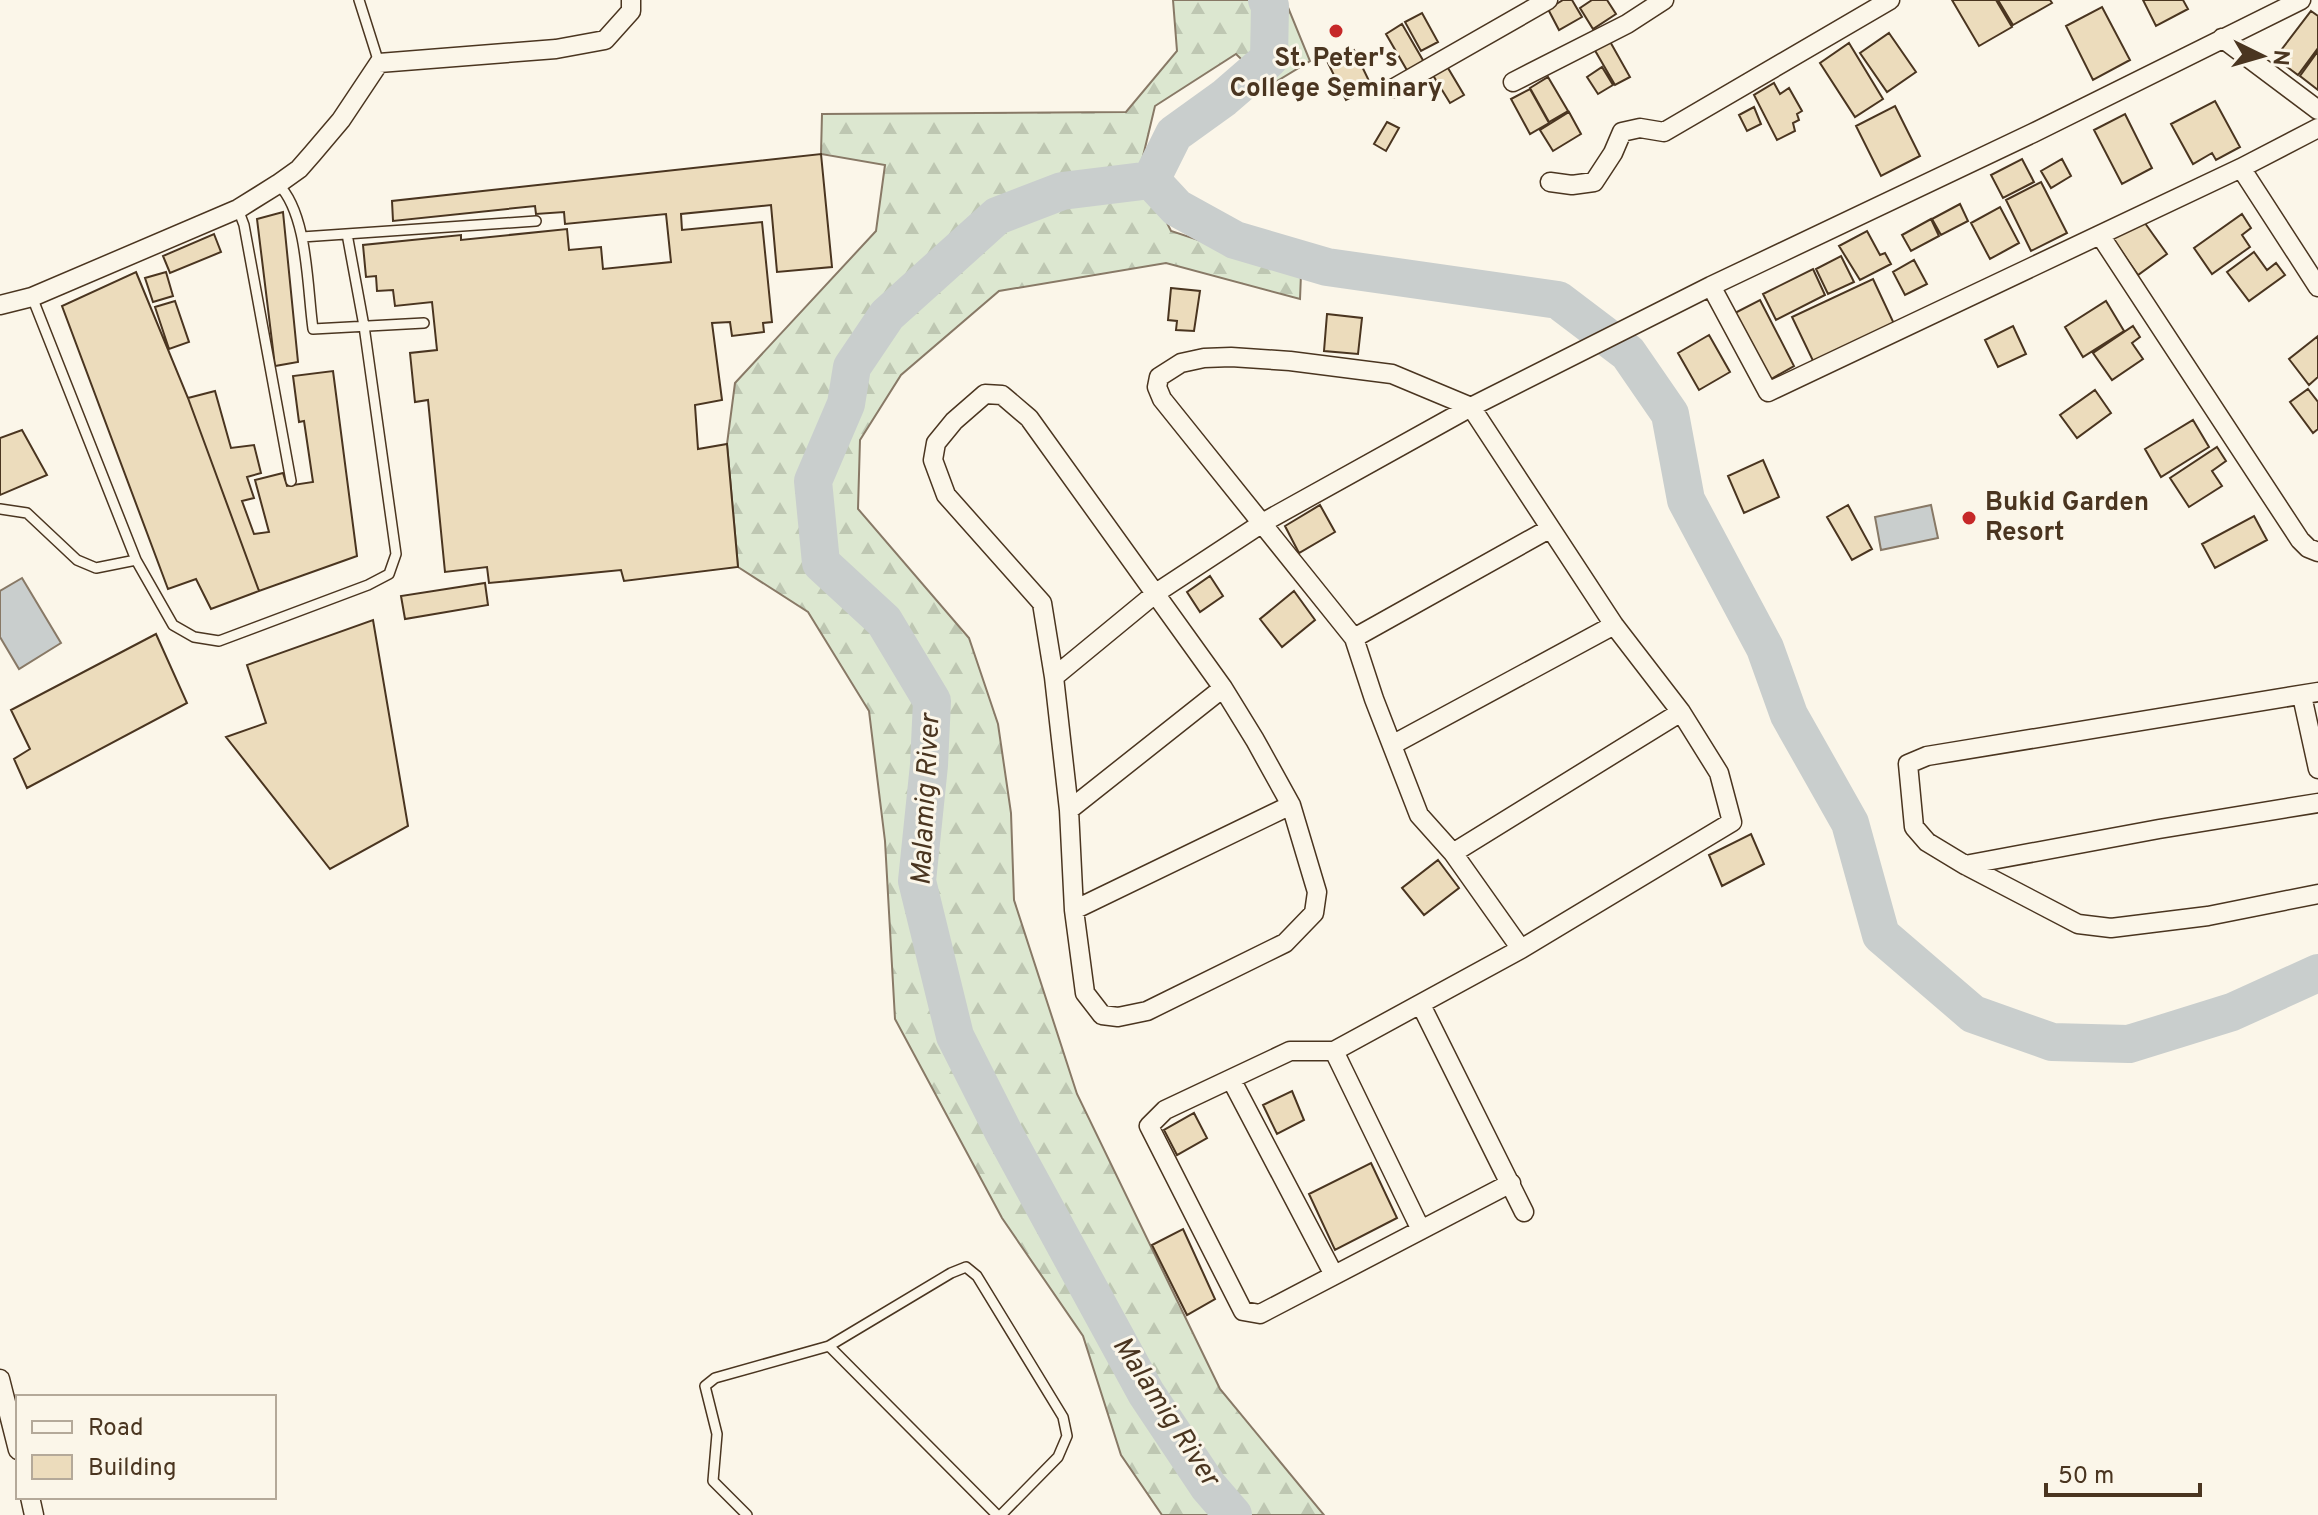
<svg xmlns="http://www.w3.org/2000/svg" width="2318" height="1515" font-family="Overpass,sans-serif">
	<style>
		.forest { fill: url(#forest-firs); stroke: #887966; stroke-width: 2 }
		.water { fill: #c9cecd; stroke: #887966; stroke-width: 2 }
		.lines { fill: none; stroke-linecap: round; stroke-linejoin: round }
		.river { stroke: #c9cecd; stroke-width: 38 }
		.building { fill: #ecdcbc; stroke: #4a3520; stroke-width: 2 }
		.service-casing { stroke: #4a3520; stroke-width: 12 }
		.minor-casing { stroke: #4a3520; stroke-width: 21 }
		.service { stroke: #fbf6e9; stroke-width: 9 }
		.minor { stroke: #fbf6e9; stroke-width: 18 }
		.poi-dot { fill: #c62828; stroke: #fbf6e9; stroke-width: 3 }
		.labels { text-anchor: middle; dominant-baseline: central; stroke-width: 6; stroke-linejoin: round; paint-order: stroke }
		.poi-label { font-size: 26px; font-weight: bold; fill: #4a3520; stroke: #fbf6e9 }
		.water-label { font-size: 28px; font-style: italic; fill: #4a3520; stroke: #fbf6e9 }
	</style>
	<defs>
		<pattern id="forest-firs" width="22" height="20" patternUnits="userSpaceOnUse" patternTransform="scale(2)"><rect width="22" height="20" fill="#dce7d0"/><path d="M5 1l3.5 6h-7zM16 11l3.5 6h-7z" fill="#bec7b2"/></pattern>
	</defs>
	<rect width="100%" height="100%" fill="#fbf6e9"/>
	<path class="forest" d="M1173,0H1285L1310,61L1269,86L1236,54L1155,106L1140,169L1171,231L1301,274L1300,299L1166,263L999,291L901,375L860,440L858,509L969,638L998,724L1011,813L1014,900L1077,1094L1220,1389L1324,1515H1162L1121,1455L1083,1336L1002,1218L895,1019L885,841L869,711L808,612L738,567L727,444L735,383L876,231L885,165L821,154L822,114L1126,112L1177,51Z"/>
	<path class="water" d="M1931,505L1938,538L1881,550L1875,517Z
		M22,578L61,643L19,669L0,637V591Z"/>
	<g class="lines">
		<path class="river" d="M1151,180L1062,191L997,216L887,315L852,367L846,404L813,481L821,563L884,621L932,701L929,765L917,881L955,1036L1004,1133L1146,1393L1208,1486L1233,1515
			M1151,180L1177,208L1235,240L1327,267L1558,300L1628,353L1670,414L1686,500L1765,648L1789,715L1850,823L1881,935L1973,1014L2052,1042L2129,1044L2232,1012L2318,973
			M1151,180L1174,134L1224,98L1269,59L1270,6L1267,0"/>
	</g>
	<path class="building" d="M1563,0H1572L1582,17L1559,30L1548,9Z
		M1592,0H1607L1616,14L1593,29L1580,8Z
		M1952,0H1996L2012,27L1979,46Z
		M1998,0H2050L2052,3L2013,25Z
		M2143,0H2183L2188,9L2156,26Z
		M2102,7L2130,60L2093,80L2066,26Z
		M2311,11L2318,16V48L2298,75L2275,58Z
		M1422,13L1438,42L1421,51L1405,22Z
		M1402,24L1424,62L1408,72L1386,34Z
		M1889,33L1916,72L1887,92L1860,53Z
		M1608,38L1630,77L1615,85L1593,47Z
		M1849,43L1883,99L1855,117L1820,63Z
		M1354,50L1372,87L1346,100L1328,63Z
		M2318,51V90L2300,76Z
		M1445,63L1464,95L1450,103L1431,72Z
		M1602,67L1613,85L1598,94L1587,77Z
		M1548,77L1568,111L1549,122L1530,88Z
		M1774,83L1780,94L1789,88L1802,111L1797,114L1799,120L1793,123L1795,131L1777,140L1754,95Z
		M1530,89L1549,123L1530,134L1511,99Z
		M2215,101L2240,147L2216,160L2212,153L2193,164L2171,124Z
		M1895,106L1920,156L1881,176L1856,126Z
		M1754,107L1761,124L1747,131L1739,115Z
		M1569,112L1581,134L1553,151L1540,130Z
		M2125,114L2152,168L2122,184L2094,130Z
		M1387,122L1399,128L1386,151L1374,144Z
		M821,154L832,267L777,272L771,205L681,214L682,230L762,222L772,322L763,323L764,332L732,336L730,322L712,323L722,400L695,405L698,449L727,444L738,567L624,581L621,570L489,583L487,567L445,572L428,400L415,402L410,353L437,350L432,302L395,306L393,290L377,291L376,276L366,277L363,245L461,235V240L567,229L569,250L601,247L603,269L671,262L666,214L565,224L564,212L536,214L535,206L393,221L392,201Z
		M2022,159L2034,182L2003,198L1991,175Z
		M2062,159L2071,176L2051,188L2041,171Z
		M2041,182L2067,233L2031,251L2006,200Z
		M1960,204L1968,221L1941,235L1932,219Z
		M2000,207L2019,243L1990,259L1971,223Z
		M283,212L298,362L275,366L257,219Z
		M2242,214L2251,228L2242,235L2250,247L2212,274L2194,248Z
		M1931,219L1939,236L1911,251L1902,235Z
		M2142,219L2167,254L2138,275L2113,239Z
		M1867,231L1880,255L1885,253L1891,264L1860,280L1839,246Z
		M214,234L221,252L170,273L163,256Z
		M2254,252L2267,270L2276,263L2285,275L2249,301L2227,272Z
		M1841,256L1854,282L1828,294L1816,269Z
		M1914,260L1927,284L1905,295L1893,272Z
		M1813,269L1825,295L1776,320L1763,294Z
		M136,272L188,398L259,591L211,609L196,579L168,589L62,306Z
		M166,272L173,296L153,302L145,278Z
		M1873,279L1896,328L1816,367L1792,317Z
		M1171,288L1200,291L1194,331L1176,330L1177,321L1168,320Z
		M1760,300L1794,366L1766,382L1731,315Z
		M175,301L189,342L169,349L155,307Z
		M2106,301L2124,331L2083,357L2065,327Z
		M1327,314L1362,318L1358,354L1324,351Z
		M2013,326L2026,354L1998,367L1985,340Z
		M2133,326L2140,337L2132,343L2143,359L2112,380L2093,353Z
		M1709,335L1730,372L1699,390L1678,353Z
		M2318,336V377L2309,385L2289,359Z
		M333,371L357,556L259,591L188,398L215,391L231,448L254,445L261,473L247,477L254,498L242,501L254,534L269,532L255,480L283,473L287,486L313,482L304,421L299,422L293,376Z
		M2308,389L2318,402V429L2313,433L2290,402Z
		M2095,390L2111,413L2077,438L2060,415Z
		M2193,420L2209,447L2161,477L2145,449Z
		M22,430L47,475L0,495V438Z
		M2217,447L2226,461L2212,471L2222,486L2189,507L2170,478Z
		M1763,460L1779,497L1744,513L1728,476Z
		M1320,505L1335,532L1299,553L1285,526Z
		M1848,505L1872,549L1852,560L1827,517Z
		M2254,516L2267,540L2215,568L2202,544Z
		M1210,576L1223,596L1200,612L1187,592Z
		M485,583L488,605L405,619L401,596Z
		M1294,591L1315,620L1282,647L1260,619Z
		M373,620L408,826L330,869L226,737L266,723L247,665Z
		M156,634L187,703L27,788L14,759L30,749L11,710Z
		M1751,834L1764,864L1722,886L1709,855Z
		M1438,860L1459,888L1424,915L1402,888Z
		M1292,1091L1304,1120L1277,1134L1263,1105Z
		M1194,1113L1207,1138L1177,1155L1164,1130Z
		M1371,1163L1397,1218L1335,1250L1309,1194Z
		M1183,1229L1215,1299L1187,1315L1152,1245Z"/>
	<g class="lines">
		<defs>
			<path id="service" d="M359,0L379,63
				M278,184C308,214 307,286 313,329L424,323
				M238,209L244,225L291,481
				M302,237L536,221
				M32,297L136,560L173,625L194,637L219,641L368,585L389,574L396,554L364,326L347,234
				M0,509L27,513L77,560L96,568L136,560
				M829,1346L997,1515
				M747,1515L713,1481L717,1434L705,1386L715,1378L829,1346L951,1273L966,1267L977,1276L1063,1417L1067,1436L1058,1457L1001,1515"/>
			<path id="minor" d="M2222,38L2318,110
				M1513,82L1627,24L1664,0
				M1394,88L1548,0
				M2241,168L2318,287
				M1550,182L1572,185L1594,182L1613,153L1622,132L1640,128L1664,132L1890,0
				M2100,235L2300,540L2308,548L2318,552
				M1711,286L1768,392L2241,168L2318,128
				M0,305L32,297L238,209L278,184L299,169L313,153L341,120L379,63L556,49L605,40L631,11V0
				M985,394L1002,395L1029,418L1223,688L1255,740L1291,805L1317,892L1314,913L1285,943L1147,1011L1118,1017L1102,1015L1085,993L1074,910L1069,810L1054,677L1042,603L946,495L933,460L936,443L954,421Z
				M1354,638L1549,529
				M1054,677L1156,593L1264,522L1471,407L1711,286L2033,133L2301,0
				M2318,692L1927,756L1908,764L1914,827L1927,842L1965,865L2078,924L2111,928L2208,916L2318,894
				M2302,696L2318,769
				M1392,745L1614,625
				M1069,810L1223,688
				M1453,853L1681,712
				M1965,865L2159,829L2318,803
				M1074,910L1291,805
				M1421,1005L1524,1212
				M1334,1051L1421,1230
				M1232,1081L1334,1275
				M1511,1183L1260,1314L1243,1311L1149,1126L1165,1110L1290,1051H1334L1521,949L1732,822L1719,773L1681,712L1614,625L1471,407L1392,374L1290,361L1231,357L1204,358L1181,363L1159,377L1157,387L1162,399L1354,638L1374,699L1419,815L1453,853L1521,949
				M0,1379L18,1450
				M30,1497L34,1515"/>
		</defs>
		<use href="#service" class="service-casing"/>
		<use href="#minor" class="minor-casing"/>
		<use href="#service" class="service"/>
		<use href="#minor" class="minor"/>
	</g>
	<g class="poi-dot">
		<circle cx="1336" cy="31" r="8"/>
		<circle cx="1969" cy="518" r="8"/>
	</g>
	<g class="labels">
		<g class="poi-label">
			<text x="1336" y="59">St. Peter's<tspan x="1336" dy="30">College Seminary</tspan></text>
			<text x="1985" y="503" text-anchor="start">Bukid Garden<tspan x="1985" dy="30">Resort</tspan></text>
		</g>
		<g class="water-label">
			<text transform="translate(927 800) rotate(-87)">Malamig River</text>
			<text transform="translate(1165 1412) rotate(57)">Malamig River</text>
		</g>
	</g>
	<rect x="16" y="1395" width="260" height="104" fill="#fbf6e9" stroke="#b4a999" stroke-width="2"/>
	<rect x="32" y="1421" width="40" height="12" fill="#fbf6e9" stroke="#b4a999" stroke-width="2"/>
	<text x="88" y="1435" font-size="24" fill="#4a3520">Road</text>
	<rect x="32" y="1455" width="40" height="24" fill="#ecdcbc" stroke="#b4a999" stroke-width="2"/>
	<text x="88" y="1475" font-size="24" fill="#4a3520">Building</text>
	<g transform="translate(2262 56) rotate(95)" stroke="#fbf6e9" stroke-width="6" paint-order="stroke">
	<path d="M0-6L14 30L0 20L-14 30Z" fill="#4a3520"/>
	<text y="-12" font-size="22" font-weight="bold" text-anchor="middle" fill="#4a3520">N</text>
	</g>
	<path d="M2046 1483v12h154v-12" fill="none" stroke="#4a3520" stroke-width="4"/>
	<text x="2058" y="1483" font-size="24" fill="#4a3520" stroke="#fbf6e9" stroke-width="6" paint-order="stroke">50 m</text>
</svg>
